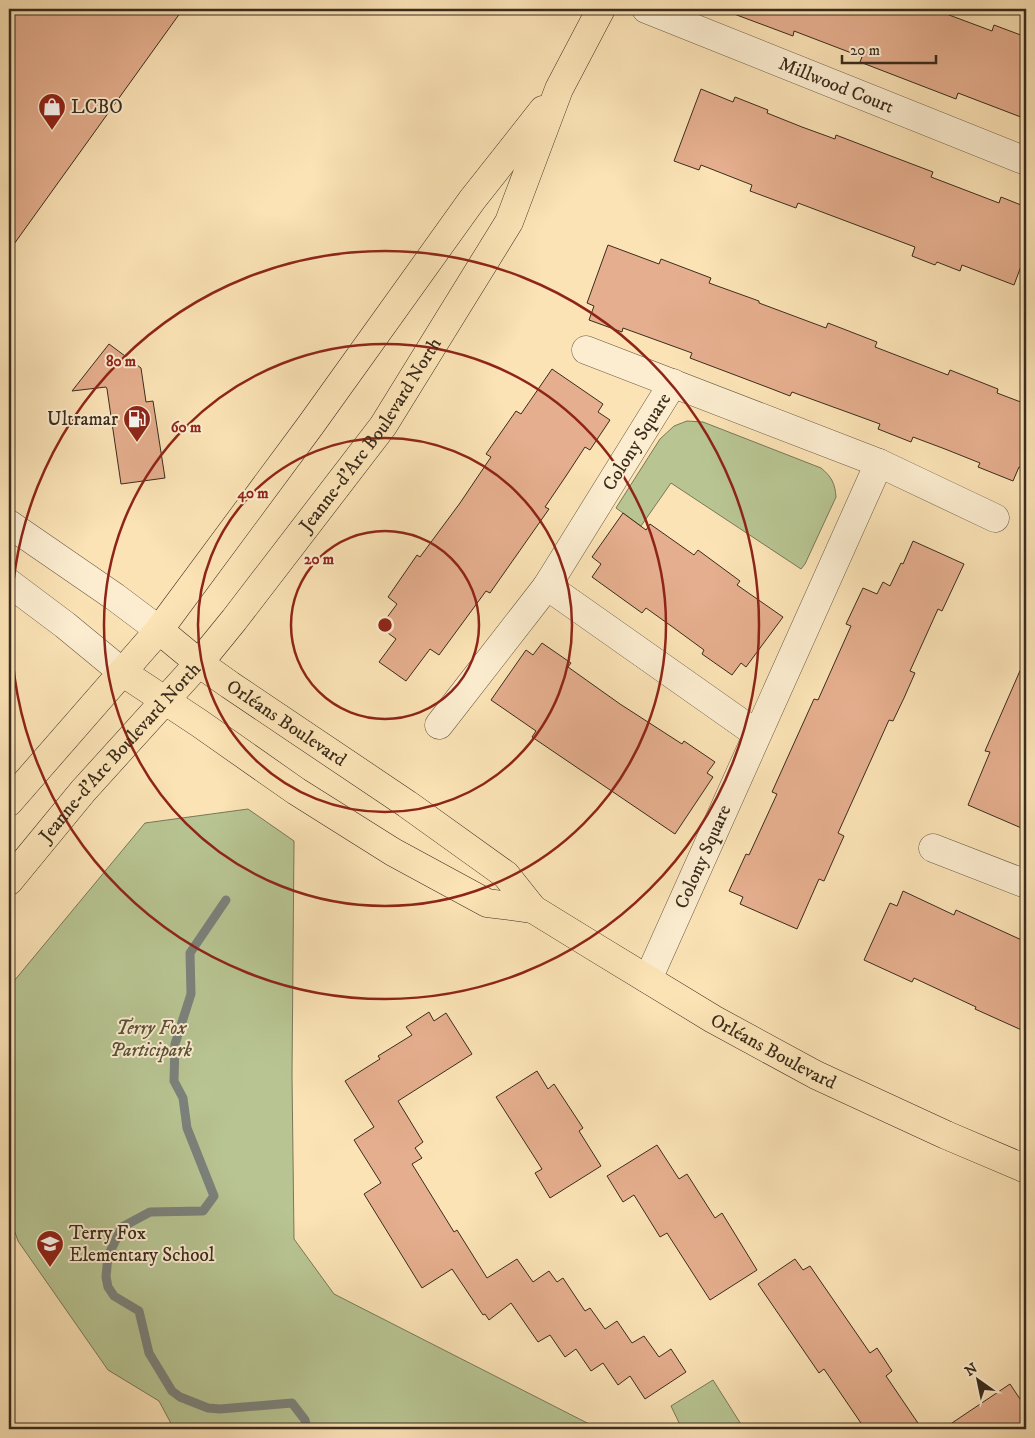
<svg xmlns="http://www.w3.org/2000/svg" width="1035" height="1438" font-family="'IM FELL DW Pica',serif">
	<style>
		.green { fill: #b8c593; stroke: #797858 }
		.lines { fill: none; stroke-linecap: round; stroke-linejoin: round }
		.stream { stroke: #7b827c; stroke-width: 9 }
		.building { fill: #e5ae8e; stroke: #3a2c1d }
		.minor-casing { stroke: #6a5a43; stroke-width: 29 }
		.major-casing { stroke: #3a2c1d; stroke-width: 29 }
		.minor { stroke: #fcedd0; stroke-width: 28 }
		.major { stroke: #fbe3b6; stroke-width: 28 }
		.ring { fill: none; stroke: #8f2418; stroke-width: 2.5 }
		.labels { text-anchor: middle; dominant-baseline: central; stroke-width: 4; stroke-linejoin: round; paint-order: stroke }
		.street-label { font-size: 19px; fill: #3a2c1d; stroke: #fcedd0 }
		.poi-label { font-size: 19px; fill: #3a2c1d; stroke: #fcedd0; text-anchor: start }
		.park-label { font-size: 19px; font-style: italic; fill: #5a523a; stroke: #fcedd0 }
		.centre { fill: #8f2418; stroke: #fcedd0; stroke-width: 2.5 }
		.ring-label { font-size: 15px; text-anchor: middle; font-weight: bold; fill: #8f2418; stroke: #fcedd0; stroke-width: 4; stroke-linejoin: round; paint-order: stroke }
	</style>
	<rect width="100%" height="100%" fill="#fbe3b6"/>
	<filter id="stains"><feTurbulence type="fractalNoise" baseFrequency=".004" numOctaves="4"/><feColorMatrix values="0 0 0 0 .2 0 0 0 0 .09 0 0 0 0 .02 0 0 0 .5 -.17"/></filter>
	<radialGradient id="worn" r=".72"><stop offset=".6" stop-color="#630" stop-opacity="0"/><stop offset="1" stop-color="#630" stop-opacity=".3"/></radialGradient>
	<path class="green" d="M687,421L703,422L821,468C832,477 835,484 836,497L805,564L801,569L671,483L641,526L616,508L660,439L674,426Z
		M248,809L294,841L292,1075L294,1239L334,1294L599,1429H174L159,1401L108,1370L18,1241L9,1215V987L145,823Z
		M713,1380L744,1429H682L671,1406Z"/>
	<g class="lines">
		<path class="stream" d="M226,900L190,953L191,994L175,1044L174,1081L183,1098L187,1128L214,1196L203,1211L150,1212L122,1227L108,1256L106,1277L108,1287L114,1296L139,1311L149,1353L172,1391L180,1397L208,1408L220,1409L292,1403L305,1420L307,1429"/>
	</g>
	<path class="building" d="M9,9H183L9,251Z
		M727,9H933L992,31L994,25L1026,37V119L958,93L956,99L860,62L862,57L794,31L793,36L726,11Z
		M701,89L733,102L735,97L768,110L767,113L802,127L835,139L836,135L862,145L933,172L931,177L999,203L1001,197L1026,207V253L1014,285L962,265L960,271L937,262L935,265L912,256L915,247L798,203L796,208L750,191L752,185L701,165L699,170L674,161Z
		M608,245L659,264L661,259L711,278L709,283L759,301V303L826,328L828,323L877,342L875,347L948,375L950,370L998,389L997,393L1026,404V470L1019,467L1013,481L978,467L980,463L945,449L913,437L911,442L878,429L880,424L792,392L790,396L772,389L690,358L692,353L623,328L622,332L589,320L594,306L587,303Z
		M109,344L141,368L146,402L153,401L165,478L121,484L107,389L106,387L72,391Z
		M552,369L603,404L598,412L610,420L590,450L585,447L566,476L545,507L549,509L490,593L486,591L439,655L430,649L406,681L379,662L396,639L380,627L397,604L388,597L417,555L420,557L460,503L491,457L486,454L516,411L521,414Z
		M623,513L646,530L650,524L694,555L698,550L740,581L737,585L783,617L746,667L741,663L732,675L702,654L704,650L674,628L646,608L642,613L592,577L601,564L592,557Z
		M913,541L964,564L942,611L938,609L910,671L915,673L904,698L893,721L889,720L838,833L844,836L835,856L824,881L819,879L797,929L740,904L743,897L729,891L746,854L749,855L777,794L772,792L814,699L818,700L851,626L846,624L863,588L877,594L883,582L890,586L901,563L903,564Z
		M542,643L571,663L568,667L620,704L682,744L684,741L715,762L707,773L713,777L675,834L532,737L536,731L491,700L526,650L533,655Z
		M1026,657V830L968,805L990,752L985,751Z
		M903,891L954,915L956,910L1026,942V1032L975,1009L976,1007L914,978L912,982L864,960L890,903L897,906Z
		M429,1012L434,1021L446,1013L472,1054L398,1101L423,1142L415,1148L422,1158L412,1164L454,1232L457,1230L487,1278L517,1259L533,1282L549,1271L557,1282L563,1278L585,1311L590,1308L605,1329L617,1321L632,1343L644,1336L659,1357L671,1349L686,1372L645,1399L630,1376L618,1385L603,1363L591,1371L576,1349L565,1357L550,1335L538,1342L511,1303L489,1320L485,1314L483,1315L452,1269L422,1288L364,1194L381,1183L354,1140L374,1127L345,1081L380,1059L378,1056L412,1035L406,1027Z
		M537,1071L548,1089L554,1084L583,1128L579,1131L601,1166L550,1198L535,1173L542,1169L496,1097Z
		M657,1145L679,1179L687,1174L715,1218L722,1213L757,1270L710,1300L667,1233L660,1237L634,1195L623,1202L607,1176Z
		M795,1259L803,1270L810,1266L870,1353L877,1348L892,1371L886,1376L922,1429H865L824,1369L819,1373L758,1284Z
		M1010,1384L1026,1408V1429H943Z"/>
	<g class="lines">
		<defs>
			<g id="minor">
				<path id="s1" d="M646,9L1026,161"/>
				<path d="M586,350L879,463L995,518"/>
				<path d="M673,383L547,586L757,734"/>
				<path d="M9,524L115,597L159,630"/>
				<path d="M9,583L65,625L122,672"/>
				<path d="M439,725L547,586"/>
				<path d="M933,848L1026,884"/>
				<path id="s2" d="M648,979L879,463"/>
			</g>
			<g id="major">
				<path id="s3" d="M159,630L199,663L230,685L407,804L506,875L533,909L598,949L713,1019L816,1075L946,1135L1026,1169"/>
				<path d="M122,672L199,723L296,791L393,852L487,903L533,909"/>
				<path d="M9,802L159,630L310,426L472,200L543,110"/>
				<path id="s4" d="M9,881L83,791L199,663L234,620L383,426L509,222L559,89L601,9"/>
			</g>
		</defs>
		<use href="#minor" class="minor-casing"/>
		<use href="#major" class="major-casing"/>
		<use href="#minor" class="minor"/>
		<use href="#major" class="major"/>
	</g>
	<g class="ring">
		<circle cx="385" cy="625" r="94"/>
		<circle cx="385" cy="625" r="187"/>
		<circle cx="385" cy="625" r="281"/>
		<circle cx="385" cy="625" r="374"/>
	</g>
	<defs>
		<symbol id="shop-pin" viewBox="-11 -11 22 30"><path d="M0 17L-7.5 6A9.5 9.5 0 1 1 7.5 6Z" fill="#8f2418" stroke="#fcedd0"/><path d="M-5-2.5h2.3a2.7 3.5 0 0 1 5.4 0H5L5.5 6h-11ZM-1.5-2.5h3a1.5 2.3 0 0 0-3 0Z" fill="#fff"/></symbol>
		<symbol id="fuel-pin" viewBox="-11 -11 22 30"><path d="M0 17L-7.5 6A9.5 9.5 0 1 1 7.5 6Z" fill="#8f2418" stroke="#fcedd0"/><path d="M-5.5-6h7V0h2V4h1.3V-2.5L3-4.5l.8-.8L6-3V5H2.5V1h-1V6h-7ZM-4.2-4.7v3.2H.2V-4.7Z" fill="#fff"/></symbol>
		<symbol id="school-pin" viewBox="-11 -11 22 30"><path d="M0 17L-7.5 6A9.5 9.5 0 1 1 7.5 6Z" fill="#8f2418" stroke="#fcedd0"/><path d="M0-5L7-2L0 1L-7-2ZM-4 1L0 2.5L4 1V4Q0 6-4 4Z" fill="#fff"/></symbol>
	</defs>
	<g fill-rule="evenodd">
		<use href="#shop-pin" x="36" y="91" width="32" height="43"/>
		<use href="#fuel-pin" x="121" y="403" width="32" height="43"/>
		<use href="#school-pin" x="34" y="1228" width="32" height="43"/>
	</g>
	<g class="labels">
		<g class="street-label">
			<text stroke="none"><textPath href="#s1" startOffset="205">Millwood Court</textPath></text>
			<text stroke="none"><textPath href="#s4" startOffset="575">Jeanne-d'Arc Boulevard North</textPath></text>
			<text transform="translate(637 442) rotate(-58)">Colony Square</text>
			<text stroke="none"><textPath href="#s3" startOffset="158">Orléans Boulevard</textPath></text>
			<text stroke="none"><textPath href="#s4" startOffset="170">Jeanne-d'Arc Boulevard North</textPath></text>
			<text stroke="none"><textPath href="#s2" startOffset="134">Colony Square</textPath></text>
			<text stroke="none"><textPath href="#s3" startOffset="748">Orléans Boulevard</textPath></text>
		</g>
		<g class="poi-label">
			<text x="71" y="107">LCBO</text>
			<text x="118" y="419" text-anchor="end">Ultramar</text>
			<text x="69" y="1233">Terry Fox<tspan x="69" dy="22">Elementary School</tspan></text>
		</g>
		<g class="park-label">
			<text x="151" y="1028">Terry Fox<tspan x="151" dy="22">Participark</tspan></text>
		</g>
	</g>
	<circle cx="385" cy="625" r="8" class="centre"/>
	<g class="ring-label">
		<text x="121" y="366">80 m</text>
		<text x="186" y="432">60 m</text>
		<text x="253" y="498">40 m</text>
		<text x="319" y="564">20 m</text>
	</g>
	<rect width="1035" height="1438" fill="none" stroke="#fbe3b6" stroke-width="30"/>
	<rect x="10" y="10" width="1015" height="1418" fill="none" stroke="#3a2c1d" stroke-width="2.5"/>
	<rect x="15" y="15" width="1005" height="1408" fill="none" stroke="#3a2c1d"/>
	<g transform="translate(978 1380) rotate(327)" stroke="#fcedd0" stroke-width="4" paint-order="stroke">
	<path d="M0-4L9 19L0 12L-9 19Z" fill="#3a2c1d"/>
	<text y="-8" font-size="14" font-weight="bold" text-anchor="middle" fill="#3a2c1d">N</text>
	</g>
	<path d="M842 55v8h94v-8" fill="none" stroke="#3a2c1d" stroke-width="2.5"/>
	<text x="850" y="55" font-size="15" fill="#3a2c1d" stroke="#fcedd0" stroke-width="4" paint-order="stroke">20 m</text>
	<rect width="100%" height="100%" filter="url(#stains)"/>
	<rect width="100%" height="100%" fill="url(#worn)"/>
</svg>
